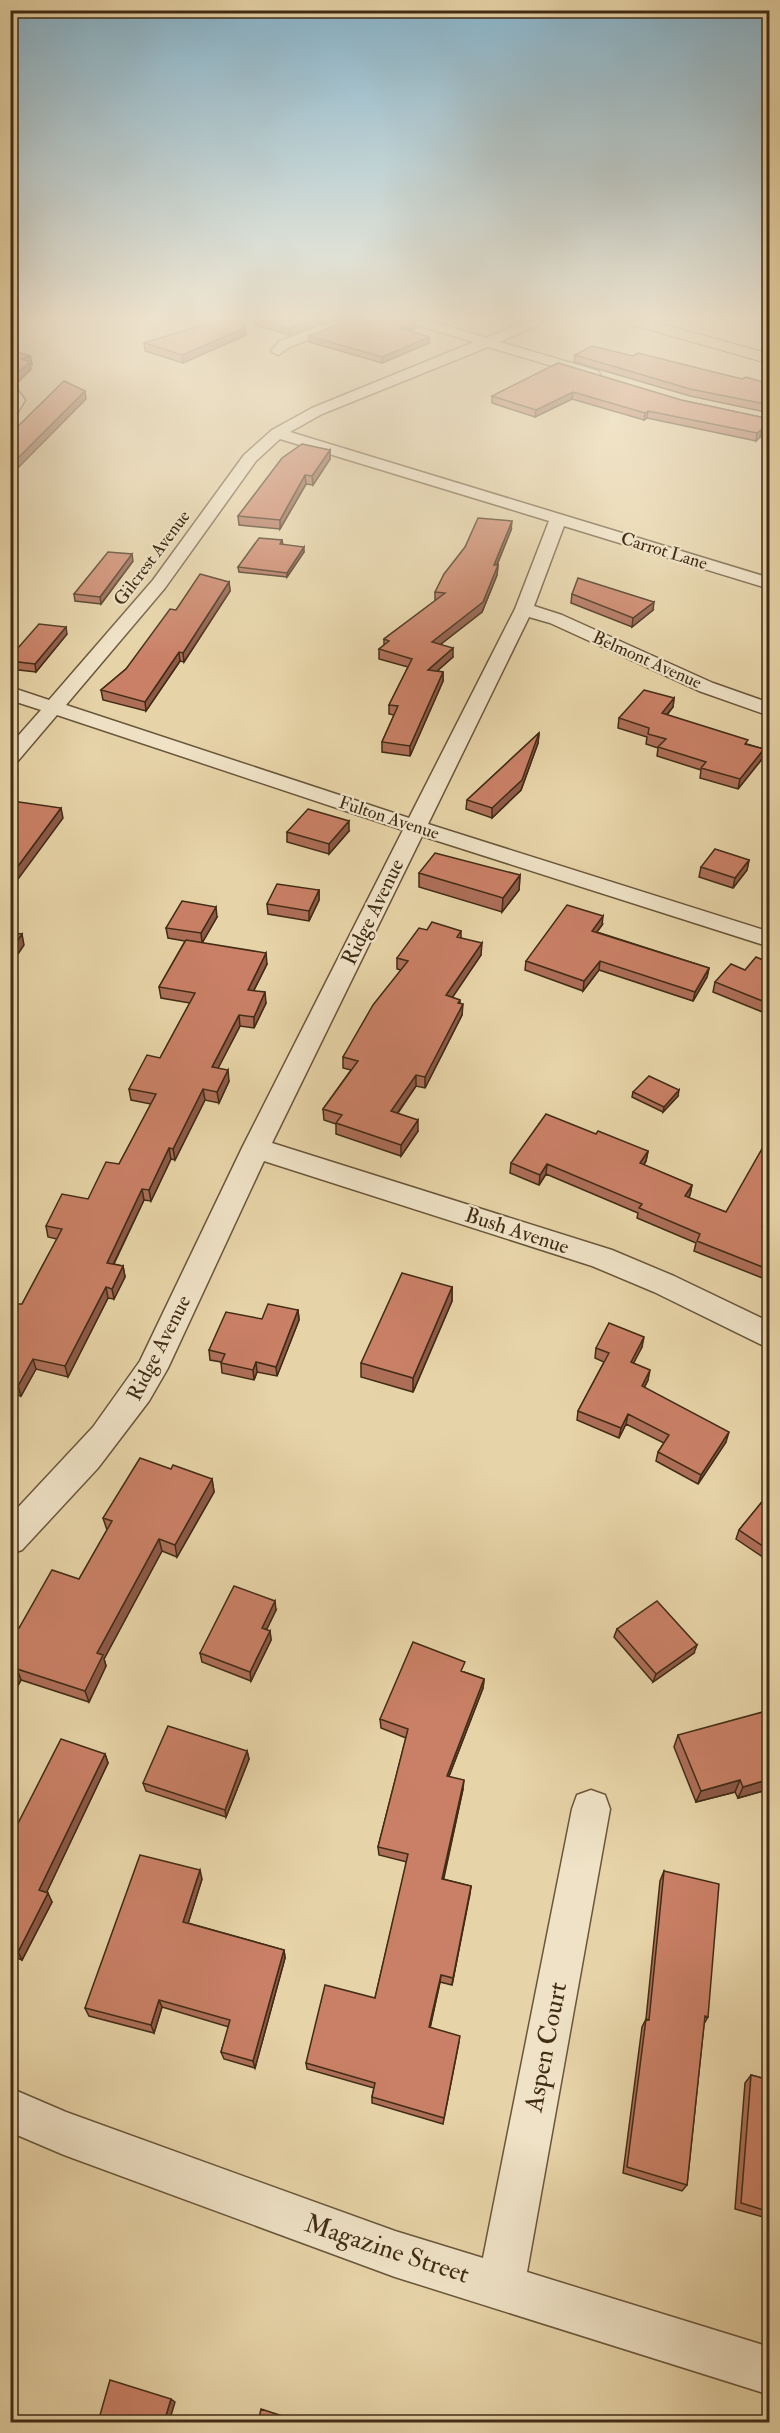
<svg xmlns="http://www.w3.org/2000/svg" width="780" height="2433" font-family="'IM FELL Double Pica',serif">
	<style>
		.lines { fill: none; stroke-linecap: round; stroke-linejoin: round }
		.minor-casing { stroke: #6a563a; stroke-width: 3 }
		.highway-casing { stroke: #412c15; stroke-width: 2 }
		.minor { fill: #efe2c6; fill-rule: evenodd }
		.highway { fill: #e6d3a7; fill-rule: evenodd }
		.wall { fill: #ad6e58; stroke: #412c15; stroke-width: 1.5 }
		.shaded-wall { fill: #8d5a47; stroke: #412c15; stroke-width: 1.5 }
		.building { fill: #c98066; stroke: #412c15; stroke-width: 1.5 }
		.labels { text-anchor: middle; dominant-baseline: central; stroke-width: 4.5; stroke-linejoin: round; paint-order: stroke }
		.far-street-label { font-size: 18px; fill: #412c15; stroke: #efe2c6 }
		.street-label { font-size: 21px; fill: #412c15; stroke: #efe2c6 }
		.near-street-label { font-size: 26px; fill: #412c15; stroke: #efe2c6 }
	</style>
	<rect width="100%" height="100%" fill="#e6d3a7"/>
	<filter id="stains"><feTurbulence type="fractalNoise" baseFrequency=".00333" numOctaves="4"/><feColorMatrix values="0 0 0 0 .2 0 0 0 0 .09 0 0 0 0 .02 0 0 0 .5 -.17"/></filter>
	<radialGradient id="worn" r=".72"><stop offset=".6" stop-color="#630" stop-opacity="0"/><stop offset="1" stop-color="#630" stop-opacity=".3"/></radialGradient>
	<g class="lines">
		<defs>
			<path id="minor" d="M334,321H354L290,347L278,355L271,351L280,341Z
				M410,321H432L486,338L527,321H546L500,342L598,371L600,374L593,378L488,347L322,414L290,432L770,578V589L564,526L534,606L562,615L713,683L770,703V716L699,691L550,623L529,617L428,824L770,932V947L422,836L272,1143L612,1250L674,1276L770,1322V1349L654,1292L592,1266L264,1161L168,1368L149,1401L98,1468L22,1550L10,1554V1516L93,1427L140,1361L242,1148L403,830L57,715L17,762L10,764V745L41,710L10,700V687L49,700L153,580L244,455L272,430L312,408L474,342L412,324ZM280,439L549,521L515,609L409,818L66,705L165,588L256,461Z
				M10,386L15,387L25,400L15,417L10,418Z
				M591,1790L605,1795L610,1809L527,2272L770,2347V2395L395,2277L64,2155L10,2132V2088L66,2112L395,2231L483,2258L572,1809L577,1795Z"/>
			<path id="highway" d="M626,321H652L770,354V364L629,324Z"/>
		</defs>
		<use href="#minor" class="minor-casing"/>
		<use href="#highway" class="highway-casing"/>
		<use href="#minor" class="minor"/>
		<use href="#highway" class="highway"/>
	</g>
	<path class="wall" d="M255,321H327L289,335L255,325Z
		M245,328L246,335L183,363L145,351L144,343Z
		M416,328L409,331L429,337V343L382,363L309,342V336Z
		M10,350L30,356L32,364H30L31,369L15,385L10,384Z
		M575,355L633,356L742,379L770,384V413L690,396L574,362Z
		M558,363L681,400L770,419V439L760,437L756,441L647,418L644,420L572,399L535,417L492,403V396Z
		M330,450V459L313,485L306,484L280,529L239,525L238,516Z
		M511,530L497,565H498L497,575L482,612L441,644L453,657L437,671L443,672V681L410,756L382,752V742L394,715L389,714V705L408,667L379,659V649L384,645V639L435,601V592Z
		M282,540L283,545L304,552L287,577L239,572L238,567Z
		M133,561L101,604L75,601L74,594Z
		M229,582L230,591L184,662L180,661L146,711L103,700L101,690Z
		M572,594L653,610L632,627L571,603Z
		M67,634L36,672L10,669V657Z
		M674,698L673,707L667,715L747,744L764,749L762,759L738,789L700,778L701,770L657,756L658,748L646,744L647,737L618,728L619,718Z
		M539,733L538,743L521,790L492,818L466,809L467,800Z
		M349,831L329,854L287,842V832Z
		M749,860L747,870L733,888L699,877L701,867Z
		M419,873L520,875L519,890L502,912L419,887Z
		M319,890V900L309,921L268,914L267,904Z
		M217,917L202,943L267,964L254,990L266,1003L254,1028L240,1026L218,1068L229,1081L219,1103L205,1100L175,1160L171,1159L151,1201L144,1200L114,1264L123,1266L125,1277L114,1299L108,1298L68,1377L36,1369L21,1396L10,1394V1317L22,1304L57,1239L48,1237L46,1226L88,1199L119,1164L151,1104L131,1100L129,1089L160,1058L190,1003L161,998L159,987L185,941L168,938L166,928Z
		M602,925L597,932L709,968L707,977L693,1001L599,970L583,991L525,970L526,961Z
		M427,930L461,931V938L481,955L452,997L460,1004L462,1015L425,1088L416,1086L398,1113L418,1131L401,1156L336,1134V1124L324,1120L323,1109L351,1070L343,1068V1057L401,970L397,969V958Z
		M770,963V1015L713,992L715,982L745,970Z
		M633,1092L678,1096L663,1112L632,1097Z
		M596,1134L648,1151L646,1161L644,1165L692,1185L690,1195L688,1198L726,1212L770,1141V1217L764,1227L770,1229V1281L694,1251L696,1243L637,1218L638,1213L546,1174L539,1185L510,1173L511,1163Z
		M452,1287V1301L413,1392L361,1377V1363Z
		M298,1310L299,1320L277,1376L257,1372L254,1380L222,1373L221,1362L210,1360L209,1350L262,1319Z
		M642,1347L633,1363L648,1380L644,1388L726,1442L698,1484L656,1461L658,1452L664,1443L626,1424L619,1438L577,1420L578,1411L604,1362L595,1358L596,1348Z
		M171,1469L212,1479L214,1492L177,1557L162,1551L104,1659L106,1666L89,1702L21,1680L10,1700L19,1628L79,1579L107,1530L103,1518Z
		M770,1492V1562L736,1539L739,1530Z
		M276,1610L266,1630L270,1631L271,1640L251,1681L202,1662L200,1653Z
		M617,1629L694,1653L653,1682L614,1637Z
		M464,1672L484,1679L483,1688L449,1776L463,1789L443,1879L471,1886L452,1985L440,1982L430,2027L459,2042L443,2124L372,2103V2097L374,2088L307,2069L306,2063L375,1998L407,1862L379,1855L378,1847L406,1738L381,1728L380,1719Z
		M678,1735L770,1789L738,1798L735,1792L696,1802L674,1747Z
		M247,1751L249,1759L226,1817L146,1791L143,1783Z
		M105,1754L108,1763L46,1893L52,1902L22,1960L10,1955V1839Z
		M664,1871L708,2017L704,2024L687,2185L682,2191L623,2173L642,2027L646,2019L660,1881Z
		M202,1879L188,1923L284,1950L285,1958L255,2068L224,2059L221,2052L229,2027L162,2007L154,2033L89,2016L85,2008Z
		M751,2075L770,2080V2219L735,2209L745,2083Z"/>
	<path class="shaded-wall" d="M311,321H327L289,335V329Z
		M416,322V328L401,334V328Z
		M245,328L246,335L183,363L182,355Z
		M429,337V343L382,363V357Z
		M30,356L32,364H30L31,369L15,385L13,377L22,359Z
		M85,391L86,399L10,476V466Z
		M573,392L572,399L535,417L536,410Z
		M648,411L647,418L644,420L645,413Z
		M761,430L760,437L756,441L757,433Z
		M330,450V459L313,485L312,476Z
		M305,475L306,484L280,529V520Z
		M512,521L511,530L493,574L494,565Z
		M304,547V552L287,577V573Z
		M132,554L133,561L101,604L100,597Z
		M498,565L497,575L482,612L432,651V642Z
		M229,582L230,591L184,662L183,653Z
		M654,602L653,610L632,627L633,618Z
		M66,627L67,634L36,672L35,664Z
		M453,648V657L428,679V670Z
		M179,652L180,661L146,711L145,702Z
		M443,672V681L410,756V746Z
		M674,698L673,707L660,722L662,713Z
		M539,733L538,743L521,790L492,818V808Z
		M764,749L762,759L738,789L740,779Z
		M61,808L63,818L10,890V877Z
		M349,821V831L329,854V844Z
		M749,860L747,870L733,888L735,878Z
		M520,875L519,890L502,912L503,898Z
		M319,890V900L309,921V911Z
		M216,907L217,917L202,943L201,933Z
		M603,916L602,925L591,940L592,931Z
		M22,934L24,945L10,966V952Z
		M482,943L481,955L446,1007V995Z
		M266,953L267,964L249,1000L248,990Z
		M600,961L599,970L583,991L584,981Z
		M709,968L707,977L693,1001L695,992Z
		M265,992L266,1003L254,1028V1017Z
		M460,1000V1009L463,1004L462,1015L425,1088V1077Z
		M239,1015L240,1026L213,1078L212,1067Z
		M228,1070L229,1081L219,1103L217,1092Z
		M416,1075V1086L391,1122V1111Z
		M203,1089L205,1100L175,1160L173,1149Z
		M679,1090L678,1096L663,1112L664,1107Z
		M418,1120V1131L401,1156V1145Z
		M169,1148L171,1159L151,1201L149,1190Z
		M648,1151L646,1161L638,1173L640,1163Z
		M547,1164L546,1174L539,1185L540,1175Z
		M692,1185L690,1195L683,1206L685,1196Z
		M142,1189L144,1200L109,1273L107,1263Z
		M770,1212V1217L759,1236L762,1226Z
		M123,1266L125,1277L114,1299L112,1289Z
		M106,1287L108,1298L68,1377L65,1366Z
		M452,1287V1301L413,1392V1378Z
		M298,1310L299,1320L277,1376L276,1367Z
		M644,1337L642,1347L629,1372L631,1362Z
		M33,1359L36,1369L21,1396L18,1386Z
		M256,1362L257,1372L254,1380L253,1370Z
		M650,1370L648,1380L640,1396L642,1386Z
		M628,1414L626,1424L619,1438L621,1428Z
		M729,1432L726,1442L698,1484L701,1475Z
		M212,1479L214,1492L177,1557L175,1545Z
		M159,1539L162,1551L104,1659L106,1666L89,1702L85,1691L97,1653Z
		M275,1601L276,1610L263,1637L262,1628Z
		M270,1631L271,1640L251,1681L250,1672Z
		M697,1645L694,1653L653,1682L656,1674Z
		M17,1669L21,1680L10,1700V1680Z
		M484,1679L483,1688L446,1784L447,1776Z
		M247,1751L249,1759L226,1817L225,1810Z
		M105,1754L108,1763L44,1898L39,1890Z
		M770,1779V1789L738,1798L743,1787Z
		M464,1780L463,1789L442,1887V1879Z
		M740,1780L735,1792L696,1802L701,1791Z
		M200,1870L202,1879L186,1930L183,1922Z
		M471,1886L470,1894L452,1985L453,1978Z
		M48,1893L52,1902L22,1960L18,1952Z
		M284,1950L285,1958L255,2068L253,2061Z
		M441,1975L440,1982L429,2033V2027Z
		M159,2000L162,2007L154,2033L151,2025Z
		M171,2399L175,2402L169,2422H164Z"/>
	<path class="building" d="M215,321H243L245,328L182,355L144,343Z
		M261,321H311L289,329Z
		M345,321H415L416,322L401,328L429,337L382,357L309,336Z
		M592,346L633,356L638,353L742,379L746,377L770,384V405L690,389L575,355Z
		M10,350L30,356L22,359L30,362L13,377L10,376Z
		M558,363L681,400L770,419V432L761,430L757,433L648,411L645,413L573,392L536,410L492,396Z
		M64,381L85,391L10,466V434Z
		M302,444L330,450L312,476L305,475L280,520L238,516L282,458Z
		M478,518L512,521L494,565H498L483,602L432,642L453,648L428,670L443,672L410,746L382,742L398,706L389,705L412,659L379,649L389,641L384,639L445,593L435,592L444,574L465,547Z
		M259,538L282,540L280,544L304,547L287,573L238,567Z
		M108,552L132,554L100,597L74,594Z
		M200,574L229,582L183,653L179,652L145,702L101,690L126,669L170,609L176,610Z
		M578,578L654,602L633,618L572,594Z
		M39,624L66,627L35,664L10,661V657Z
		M644,690L674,698L662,713L748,740L745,744L764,749L740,779L701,768L706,762L658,747L666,739L648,734L649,728L619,718Z
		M539,733L522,780L492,808L467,800Z
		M12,801L61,808L10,877V802Z
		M308,809L349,821L329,844L287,832Z
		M715,849L749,860L735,878L701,867Z
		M435,853L520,875L503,898L419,873Z
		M277,884L319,890L309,911L267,904Z
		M182,901L216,907L201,933L166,928Z
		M567,905L603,916L592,931L709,968L695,992L600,961L584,981L526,961Z
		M432,922L461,931L457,937L482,943L446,995L460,1000L458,1003L463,1004L425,1077L416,1075L391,1111L418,1120L401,1145L336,1123L342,1115L323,1109L358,1061L343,1057L373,1005L408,961L397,958L419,928L427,930Z
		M10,933L22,934L10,952Z
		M186,940L266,953L248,990L265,992L254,1017L239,1015L212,1067L228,1070L217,1092L203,1089L173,1149L169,1148L149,1190L142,1189L107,1263L123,1266L112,1289L106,1287L65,1366L33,1359L18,1386L10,1384V1317L18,1304H22L62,1229L46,1226L62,1194L88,1199L106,1162L119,1164L156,1094L129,1089L147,1055L160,1058L195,993L159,987Z
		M756,957L770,963V1004L715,982L731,964L745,970Z
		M649,1076L679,1090L664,1107L633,1092Z
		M546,1114L596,1134L598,1131L648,1151L640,1163L692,1185L685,1196L726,1212L767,1140L770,1141V1212L762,1226L770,1229V1270L697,1241L700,1234L639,1208L642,1204L547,1164L540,1175L511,1163Z
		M402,1273L452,1287L413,1378L361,1363Z
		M268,1304L298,1310L276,1367L256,1362L253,1370L221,1363L225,1354L209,1350L226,1312L262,1319Z
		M609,1323L644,1337L631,1362L650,1370L642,1386L729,1432L701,1475L658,1452L669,1435L628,1414L621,1428L578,1411L609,1353L596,1348Z
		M140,1458L171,1469L173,1465L212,1479L175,1545L159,1539L97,1653L103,1655L85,1691L17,1669L10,1680V1625L19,1628L52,1570L79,1579L112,1521L103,1518Z
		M770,1492V1551L739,1530Z
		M234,1586L275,1601L262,1628L270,1631L250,1672L200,1653Z
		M657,1601L697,1645L656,1674L617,1629Z
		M413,1642L465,1662L461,1671L484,1679L447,1776L464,1780L442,1879L471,1886L453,1978L441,1975L429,2027L460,2036L444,2118L372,2097L375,2083L306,2063L325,1985L375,1998L408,1854L378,1847L408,1729L380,1719Z
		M770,1710V1779L743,1787L740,1780L701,1791L678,1735Z
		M168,1726L247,1751L225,1810L143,1783Z
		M61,1739L105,1754L39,1890L48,1893L18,1952L10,1949V1839Z
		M140,1855L200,1870L183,1922L284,1950L253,2061L221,2052L230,2020L159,2000L151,2025L85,2008Z
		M664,1871L719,1884L708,2017L705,2016L687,2185L627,2167L646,2019L649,2020Z
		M751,2075L770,2080V2212L741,2203Z
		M110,2380L171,2399L164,2422H98Z
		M261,2409L301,2422H258Z"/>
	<linearGradient id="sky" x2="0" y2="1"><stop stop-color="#87b6cf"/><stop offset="0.48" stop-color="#f4ebd7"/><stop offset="1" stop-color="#f4ebd7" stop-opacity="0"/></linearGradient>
	<rect width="780" height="662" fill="url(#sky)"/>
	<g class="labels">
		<g class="far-street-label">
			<text transform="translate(664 551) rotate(17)">Carrot Lane</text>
			<text transform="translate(152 558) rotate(-53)">Gilcrest Avenue</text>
			<text transform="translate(647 660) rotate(24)">Belmont Avenue</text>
			<text transform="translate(389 818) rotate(18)">Fulton Avenue</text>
		</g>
		<g class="street-label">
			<text transform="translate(373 912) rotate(-64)">Ridge Avenue</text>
			<text transform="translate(517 1231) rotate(18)">Bush Avenue</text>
			<text transform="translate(159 1348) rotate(-63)">Ridge Avenue</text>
		</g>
		<g class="near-street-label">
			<text transform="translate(546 2047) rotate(-79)">Aspen Court</text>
			<text transform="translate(387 2249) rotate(18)">Magazine Street</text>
		</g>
	</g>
	<rect width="780" height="2433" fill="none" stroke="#e6d3a7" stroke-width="36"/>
	<rect x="12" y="12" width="756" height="2409" fill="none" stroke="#412c15" stroke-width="3"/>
	<rect x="18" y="18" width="744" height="2397" fill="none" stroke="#412c15" stroke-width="1.5"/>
	<rect width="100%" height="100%" filter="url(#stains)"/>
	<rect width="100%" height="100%" fill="url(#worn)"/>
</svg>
